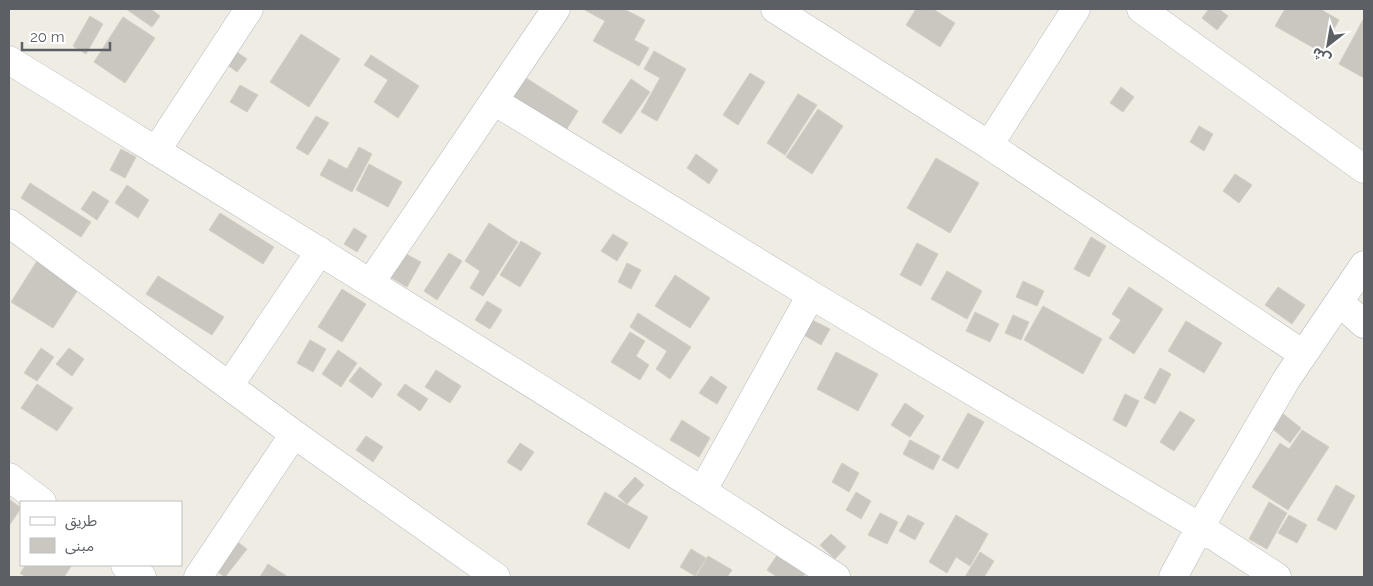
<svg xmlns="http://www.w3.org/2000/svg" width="1373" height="586" font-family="Raleway,'Noto Sans Arabic',sans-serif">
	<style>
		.building { fill: #cac7c1; stroke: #d4cec2 }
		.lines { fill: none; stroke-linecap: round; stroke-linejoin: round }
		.street-casing { stroke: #b7babe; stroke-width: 29 }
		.street { stroke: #fff; stroke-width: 28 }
	</style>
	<rect width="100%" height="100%" fill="#efece4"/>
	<path class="building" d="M126,9H151L160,16L152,27Z
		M583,9H624L645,20L634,40L649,48L639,66L593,41L605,21Z
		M916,9H933L955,23L940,47L906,25Z
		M1209,9H1219L1228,16L1217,30L1202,18Z
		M1285,9H1320L1339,20L1321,52L1275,26Z
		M90,16L103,24L86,54L73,46Z
		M123,17L155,38L125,83L94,62Z
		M1364,18V78L1339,64Z
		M301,34L340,59L309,107L270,82Z
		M231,48L247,59L237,72L222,61Z
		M654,51L686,69L657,121L641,112L660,78L644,69Z
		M371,55L419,86L398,118L374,102L388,80L364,65Z
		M750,73L765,82L738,125L723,115Z
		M526,78L578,111L563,135L499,94Z
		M631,79L650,92L621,134L602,122Z
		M240,85L258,95L247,112L230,102Z
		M1121,87L1134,97L1123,112L1110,103Z
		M798,94L817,105L785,155L767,143Z
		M818,109L843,126L812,174L786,157Z
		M316,116L329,123L308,155L296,148Z
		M1199,126L1213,134L1204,151L1190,142Z
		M359,147L372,154L352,192L320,175L329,159L347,169Z
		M121,149L136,157L125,178L110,170Z
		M696,154L718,170L709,184L687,168Z
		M936,158L979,183L950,233L907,208Z
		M369,164L402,182L388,207L356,190Z
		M1235,174L1252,185L1239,203L1223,191Z
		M30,183L91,222L81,237L21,198Z
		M127,185L149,200L138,218L115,203Z
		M93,191L109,201L97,220L81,209Z
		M220,213L274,247L263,264L209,230Z
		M489,223L518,242L483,296L470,288L480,271L465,261Z
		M354,228L367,236L357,252L344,244Z
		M613,234L628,243L617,261L601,251Z
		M1091,237L1106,246L1089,277L1074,269Z
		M521,241L541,253L520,287L500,275Z
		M917,243L938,254L921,286L900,275Z
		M393,247L421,262L407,287L380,271Z
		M42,253L83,282L53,328L11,302Z
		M449,253L462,261L437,300L424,291Z
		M627,263L641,270L631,289L618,282Z
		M947,271L982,291L967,319L931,299Z
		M675,275L710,298L690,328L655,306Z
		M158,276L224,317L212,335L146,294Z
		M1023,281L1044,291L1037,306L1016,297Z
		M1129,287L1163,309L1134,354L1109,338L1121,320L1112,314Z
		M1278,287L1305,305L1292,324L1265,305Z
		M342,289L366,304L342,342L318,327Z
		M487,301L502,310L490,329L475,320Z
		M1043,306L1102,339L1083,374L1024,340Z
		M975,312L999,324L990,342L966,331Z
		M638,313L691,347L670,379L656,369L667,351L630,327Z
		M1013,315L1029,322L1021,340L1005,333Z
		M810,319L830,329L821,345L802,334Z
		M1186,321L1222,343L1204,373L1168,351Z
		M630,332L645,341L636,356L649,365L640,380L611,362Z
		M310,340L326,349L313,372L297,363Z
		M41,348L54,357L37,381L24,373Z
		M69,348L84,359L72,376L56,364Z
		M338,350L357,363L341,387L322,374Z
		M836,352L878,374L858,411L817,389Z
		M360,367L382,384L372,398L349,381Z
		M1160,368L1171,374L1155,404L1144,398Z
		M436,370L461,386L450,403L425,387Z
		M711,376L727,387L717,404L699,393Z
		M37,384L73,408L57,431L21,408Z
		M405,384L428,399L420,411L397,395Z
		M1125,394L1139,401L1126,427L1113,420Z
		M905,403L924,416L910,437L891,425Z
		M1180,411L1195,420L1174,451L1160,442Z
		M968,413L984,422L958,469L942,460Z
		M1282,413L1301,428L1290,443L1270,427Z
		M682,420L710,438L699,457L670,440Z
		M1302,430L1329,447L1288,510L1252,487L1280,443L1289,449Z
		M366,436L383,447L373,462L356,450Z
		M910,440L940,456L933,470L903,454Z
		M520,443L534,452L521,471L507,462Z
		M842,463L859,473L849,492L832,482Z
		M635,477L644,485L627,504L618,496Z
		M1336,485L1355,496L1336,530L1317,520Z
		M605,492L648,517L629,549L587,524Z
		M856,492L871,501L861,519L846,510Z
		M9,499L21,508L9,526Z
		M1269,502L1287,513L1267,549L1249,539Z
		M880,513L898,522L887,544L868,535Z
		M908,515L924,523L915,540L899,531Z
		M956,515L988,534L970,566L956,557L947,573L929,562Z
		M1289,515L1307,525L1297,543L1278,533Z
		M831,534L846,547L835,559L820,545Z
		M231,537L247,549L225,577L210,567Z
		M691,549L706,558L695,576L680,567Z
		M780,551L808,569L803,577H777L767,570Z
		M980,552L994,561L984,577H965Z
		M708,556L732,570L727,577H696Z
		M268,564L288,577H260Z
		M26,565H72L64,577H26L20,573Z"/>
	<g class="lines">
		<defs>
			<path id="street" d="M775,9L989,145L1076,9
				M1141,9L1364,169
				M9,60C286,231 563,400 836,577
				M494,101L811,295L1200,527L1277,577
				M989,145L1303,354
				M156,151L249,9
				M9,223L294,434L496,577
				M371,282L556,9
				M1339,302L1364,324
				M229,386L320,251
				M9,477L42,502
				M703,490L811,295
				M125,565L142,577
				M198,577L294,434
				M1173,577L1200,527L1286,380L1364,265"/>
		</defs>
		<use href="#street" class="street-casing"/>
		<use href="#street" class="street"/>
	</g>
	<rect width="1373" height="586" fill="none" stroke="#5c6065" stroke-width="20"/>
	<rect x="20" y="501" width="162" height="65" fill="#ffffff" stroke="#bebfc1"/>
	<rect x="30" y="517" width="25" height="8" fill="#ffffff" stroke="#bebfc1"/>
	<text x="65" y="526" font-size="15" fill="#5c6065">طريق</text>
	<rect x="30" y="538" width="25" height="15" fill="#cac7c1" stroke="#bebfc1"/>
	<text x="65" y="551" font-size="15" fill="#5c6065">مبنى</text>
	<g transform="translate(1328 45) rotate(211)" stroke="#ffffff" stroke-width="4" paint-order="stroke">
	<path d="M0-4L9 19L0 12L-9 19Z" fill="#5c6065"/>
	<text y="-8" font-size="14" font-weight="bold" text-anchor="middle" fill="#5c6065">ش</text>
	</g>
	<path d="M22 42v8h88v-8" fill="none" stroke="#5c6065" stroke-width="2.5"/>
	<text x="30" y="42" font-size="15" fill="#5c6065" stroke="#ffffff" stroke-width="4" paint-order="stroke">20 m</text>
</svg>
